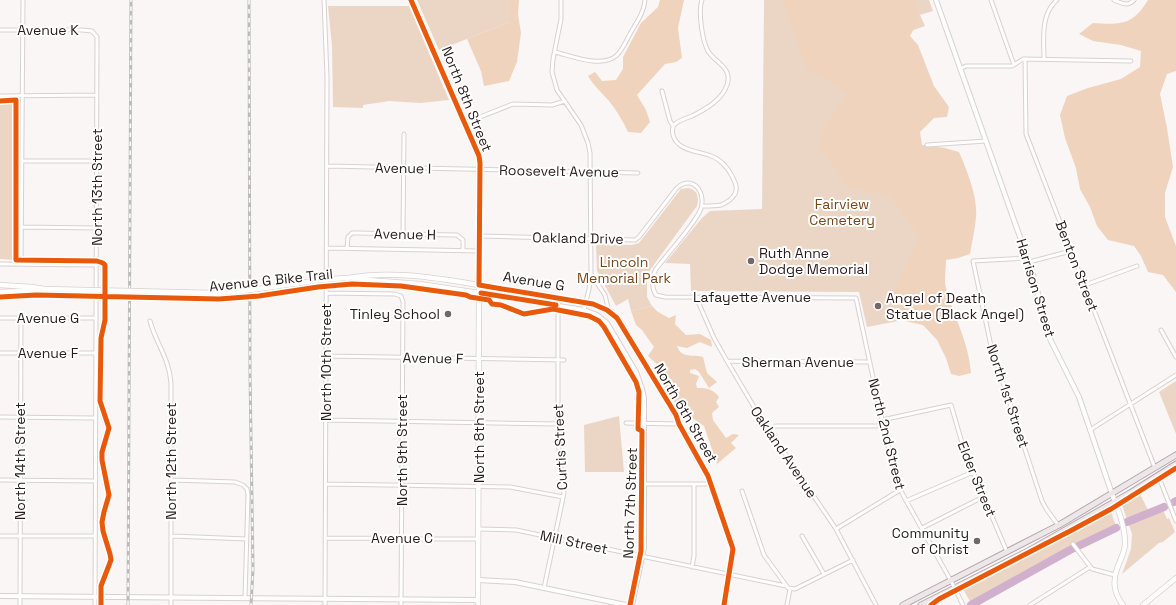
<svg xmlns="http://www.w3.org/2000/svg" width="1176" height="605" font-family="'Space Grotesk',sans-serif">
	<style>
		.green { fill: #ebd6c6 }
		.forest { fill: #efd3bc }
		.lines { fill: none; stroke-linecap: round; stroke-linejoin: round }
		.river { stroke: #d0b0cd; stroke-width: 8 }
		.minor-casing { stroke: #d9d0d1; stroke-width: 5 }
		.tertiary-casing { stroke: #d9d0d1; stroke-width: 6 }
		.secondary-casing { stroke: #d9d0d1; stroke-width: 6 }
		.primary-casing { stroke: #b5a8ad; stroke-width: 7 }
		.minor { stroke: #fefefe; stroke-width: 3 }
		.tertiary { stroke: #fefefe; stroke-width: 4 }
		.secondary { stroke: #fefefe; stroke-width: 4.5 }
		.primary { stroke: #ede7e9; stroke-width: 5 }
		.rail-casing { stroke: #bcbaba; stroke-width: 3 }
		.rail { stroke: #fff; stroke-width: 1.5; stroke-dasharray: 4.5; stroke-linecap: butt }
		.secondary-bridge-casing { stroke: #d9d0d1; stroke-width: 6; stroke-linecap: butt }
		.secondary-bridge { stroke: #fefefe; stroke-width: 4.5 }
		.cycleway-casing { stroke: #fff; stroke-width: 8 }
		.cycleway { stroke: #e8590c; stroke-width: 5 }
		.poi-dot { fill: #726868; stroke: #fff; stroke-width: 1.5 }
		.labels { text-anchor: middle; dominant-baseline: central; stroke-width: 4; stroke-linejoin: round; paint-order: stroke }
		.street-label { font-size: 14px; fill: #291b1c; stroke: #fff }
		.park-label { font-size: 14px; fill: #75481a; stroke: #fff }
		.poi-label { font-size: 14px; fill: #291b1c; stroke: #fff; text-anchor: start }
	</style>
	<rect width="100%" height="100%" fill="#faf6f6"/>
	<path class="green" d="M417,0H510V22L439,50Z
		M764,0H929L933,11L920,15L925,26L888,39L905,49L930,315L867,327L859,292L691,291L690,264L665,263L702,218L710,211L762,209Z
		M328,6H409L449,100L420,103L389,101L363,105V108L333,107L332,46Z
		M18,95V260L0,259V96Z
		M688,188C698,190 699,197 697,206L650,270L647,279V297L652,306L631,311L628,299L616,306L597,271L596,246L599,244L632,245L639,243L681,189Z
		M1176,381V434L1159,392Z
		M619,416L624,472H585L584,425Z
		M1139,492L1148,510L1161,505L1167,519L1169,518L1175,532L1163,542L1159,543L1122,574L1131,549L1132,534L1122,505Z
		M1111,512L1117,529L1079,545L975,605H972L963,589L1075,532Z"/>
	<path class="forest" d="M510,0H519L518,14L521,33L517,62L509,81L484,86L481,71L467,39L510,22Z
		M660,0H684L678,28L682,58L676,62L665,64L637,95L646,110L650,122L641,133L628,132C623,121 617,111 609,101C602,93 594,86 588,76L595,72L602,81L616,80L623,69V57L641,23L658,7Z
		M783,0H913C922,18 920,19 910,36L918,45L934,86L949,107L947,117L934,118L920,132L922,145L945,148L959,152C967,170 978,198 976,217C975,229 972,242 970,254L958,258L946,260C946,269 944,280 946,288C954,317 969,343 971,373L959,376L951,374L946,358L937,340L923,325L909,322L897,318L893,294L920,236L890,196L850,187L818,146L826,125L847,93L806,68Z
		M1148,0H1176V71L1167,74L1160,94L1167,128L1173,167L1165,193V217L1176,246V292L1163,275L1148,272L1141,256L1134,246L1108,240L1097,226L1090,207L1080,189L1076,168L1065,138L1060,115L1067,96L1088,88L1121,79L1140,67L1141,51L1121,45L1093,41L1079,34L1093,23C1121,25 1133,25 1148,0Z
		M652,306L658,312L669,318L676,315L675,324L686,335L700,334L711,340L712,347L700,342L687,348L677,346C681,359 694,354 703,357L707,373L717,382L709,388L699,372L695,369L690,370V373L699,376L696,384L697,388C707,388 713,389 719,397L716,402L719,407L712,413L713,420L726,438L733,434L739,435L731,443L736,448L717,464L704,426L691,417L683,416L660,379L664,374L661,368L648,356L654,347L642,330L636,325L631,311Z"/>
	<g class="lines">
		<path class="river" d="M1174,502L1176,501
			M1127,522L1164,507
			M971,605L1070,550L1116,528"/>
		<defs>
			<path id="minor" d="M324,0L327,77L325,605
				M561,0V19L553,59L552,72L557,90L581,125L588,143L590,153L591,273L589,289L584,310
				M702,0C698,11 702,40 708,51C715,63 733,67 727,85C722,100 706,109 692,116C686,118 680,120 675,124C672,127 672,131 673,135C677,151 699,151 711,156C720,159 728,168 732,176C735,182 738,188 735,194C732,199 726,203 721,205C715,206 709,206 703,206
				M991,0L1014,65
				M1114,0C1121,3 1128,7 1134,0
				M0,30H82L92,31L97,37L95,605
				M555,52C572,56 602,69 617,55C623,49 626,41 630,34C636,23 644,13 645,0
				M1025,59L1026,134L1155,468
				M1044,59C1044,39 1040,15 1057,0
				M960,69L966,66H1012L1023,59L1131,61
				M662,91L670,121L673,126
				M0,96L97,95
				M465,123L513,104L552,105L565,101
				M927,145L986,141
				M22,161H97
				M327,166L638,173
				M22,227L96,228
				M403,234L404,134
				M480,236L635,240L639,237L676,189C693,172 709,195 699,213C690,229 676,244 664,259C661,263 657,267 655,271C651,278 652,289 656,295L665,297L856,298L886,438L898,484L903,495L951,581L963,605
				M326,248L480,251
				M347,248L348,237L352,233H357L457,235L463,240V250
				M1027,258L973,261L991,346L1042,501L1047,510L1058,525
				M1029,262L1071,251
				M0,264L96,265
				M21,264L23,0
				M591,274L605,295L609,312
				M1085,285L1137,266
				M326,293L395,294L401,296L403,302L401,605
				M696,297L714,338L727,361L757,412L836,529L876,605
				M0,318H96
				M150,321C156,344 169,357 171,383V605
				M1161,330L1176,357
				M0,353H96
				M326,356L564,360
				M727,361L869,362
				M0,417L95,418
				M326,420L558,424
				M882,420L951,405L965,453L1007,552
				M626,423L679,424
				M769,430L775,426H883
				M1090,430L1176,375
				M1158,475L1176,521
				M0,480L95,481
				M172,480L235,482L243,485L247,489L248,495L245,598
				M326,484L510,487L563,497
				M644,484H712
				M742,491L764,555L788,588L795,589L853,560
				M906,501L973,472
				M922,528L983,497
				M479,529L516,530L786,586
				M836,529L900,490
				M0,536H95
				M172,536L247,539
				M802,536L824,574
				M325,538L479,539
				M1073,544L1092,569L1115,575
				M692,567L694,556V484
				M544,588L564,493L558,441V305
				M20,605L21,318
				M787,605L790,589
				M1030,605L1090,567"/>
			<path id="tertiary" d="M411,0L479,156L480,163L479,285L593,304L607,310L617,318L676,415L679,424L708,476L733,549L724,605
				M936,0L1032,271L1050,339L1079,397L1112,494
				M479,293L584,310L597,315L607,323L636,372L642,389L644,398V548L632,605
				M478,580L515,582L626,605
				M0,596L478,600"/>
			<path id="secondary" d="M348,278C392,270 436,278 479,285L478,605
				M354,279L420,284L479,293
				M0,285L32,287L44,289
				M0,292L38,290
				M1112,494C1118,509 1125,526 1125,543C1125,552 1121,558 1118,566C1112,580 1114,594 1123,605
				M1143,605L1176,578"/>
			<path id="primary" d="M903,605L1059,525L1176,455
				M921,605L1030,550L1130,493L1176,464"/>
		</defs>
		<use href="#minor" class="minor-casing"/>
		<use href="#tertiary" class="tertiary-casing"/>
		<use href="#secondary" class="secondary-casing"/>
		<use href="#primary" class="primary-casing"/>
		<use href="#minor" class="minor"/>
		<use href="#tertiary" class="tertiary"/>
		<use href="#secondary" class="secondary"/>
		<use href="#primary" class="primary"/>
		<defs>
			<path id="rail" d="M249,0L250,373L253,569L251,605
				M128,605L131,0"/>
		</defs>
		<use href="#rail" class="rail-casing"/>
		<use href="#rail" class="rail"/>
		<defs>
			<path id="secondary-bridge" d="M44,289L217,293C261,291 304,280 348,278"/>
		</defs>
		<use href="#secondary-bridge" class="secondary-bridge-casing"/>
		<use href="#secondary-bridge" class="secondary-bridge"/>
		<defs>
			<path id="cycleway" d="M411,0L479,156L480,163L479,285L593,304L607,310L617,318L676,415L679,424L708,476L733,549L724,605
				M0,101L16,100V260L97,261L103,263L105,265V320L101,338L100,401L109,428L102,452V460L109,495L104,512L102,522L103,531L110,554L111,560L101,586V605
				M481,293L556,305
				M0,297L36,295L219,299L259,296L318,287L352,284L401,286L466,295L470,297L489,300L492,304L501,305L524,314L553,309L589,316L599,321L604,327L636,382L639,392L638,429L642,431L641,551L630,605
				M931,605L939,599L1072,530L1111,509L1176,468"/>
		</defs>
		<use href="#cycleway" class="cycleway-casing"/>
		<use href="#cycleway" class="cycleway"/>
	</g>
	<g class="poi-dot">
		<circle cx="751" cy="261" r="4"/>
		<circle cx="878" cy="306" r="4"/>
		<circle cx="448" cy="314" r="4"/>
		<circle cx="977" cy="541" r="4"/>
	</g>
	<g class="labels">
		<g class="street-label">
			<text x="48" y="30">Avenue K</text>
			<text transform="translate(467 99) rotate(68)">North 8th Street</text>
			<text transform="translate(403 168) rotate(1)">Avenue I</text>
			<text transform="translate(559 171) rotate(1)">Roosevelt Avenue</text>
			<text transform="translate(97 187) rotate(-90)">North 13th Street</text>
			<text transform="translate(405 234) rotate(1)">Avenue H</text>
			<text transform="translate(578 238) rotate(1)">Oakland Drive</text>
			<text transform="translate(1077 266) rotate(69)">Benton Street</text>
			<text transform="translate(271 280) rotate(-6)">Avenue G Bike Trail</text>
			<text transform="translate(534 281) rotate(9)">Avenue G</text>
			<text transform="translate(1036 288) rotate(73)">Harrison Street</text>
			<text x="752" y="297">Lafayette Avenue</text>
			<text x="48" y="318">Avenue G</text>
			<text x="48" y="353">Avenue F</text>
			<text transform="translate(433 358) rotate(1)">Avenue F</text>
			<text transform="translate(326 362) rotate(-90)">North 10th Street</text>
			<text x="798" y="362">Sherman Avenue</text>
			<text transform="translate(1008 396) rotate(72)">North 1st Street</text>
			<text transform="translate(686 413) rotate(60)">North 6th Street</text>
			<text transform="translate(479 427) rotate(-90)">North 8th Street</text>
			<text transform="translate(887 434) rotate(76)">North 2nd Street</text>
			<text transform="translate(560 447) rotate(-93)">Curtis Street</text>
			<text transform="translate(402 450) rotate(-90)">North 9th Street</text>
			<text transform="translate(784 452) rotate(56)">Oakland Avenue</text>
			<text transform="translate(20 461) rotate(-90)">North 14th Street</text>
			<text transform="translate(171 461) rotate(-90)">North 12th Street</text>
			<text transform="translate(977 479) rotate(68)">Elder Street</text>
			<text transform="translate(630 503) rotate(-88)">North 7th Street</text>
			<text x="402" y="538">Avenue C</text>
			<text transform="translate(574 542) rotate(12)">Mill Street</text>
		</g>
		<g class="park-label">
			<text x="842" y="204">Fairview<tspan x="842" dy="16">Cemetery</tspan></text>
			<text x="624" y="262">Lincoln<tspan x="624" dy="16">Memorial Park</tspan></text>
		</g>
		<g class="poi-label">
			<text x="759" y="253">Ruth Anne<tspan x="759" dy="16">Dodge Memorial</tspan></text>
			<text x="886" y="298">Angel of Death<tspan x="886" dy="16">Statue (Black Angel)</tspan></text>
			<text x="440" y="314" text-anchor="end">Tinley School</text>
			<text x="969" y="533" text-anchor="end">Community<tspan x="969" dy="16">of Christ</tspan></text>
		</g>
	</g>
</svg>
